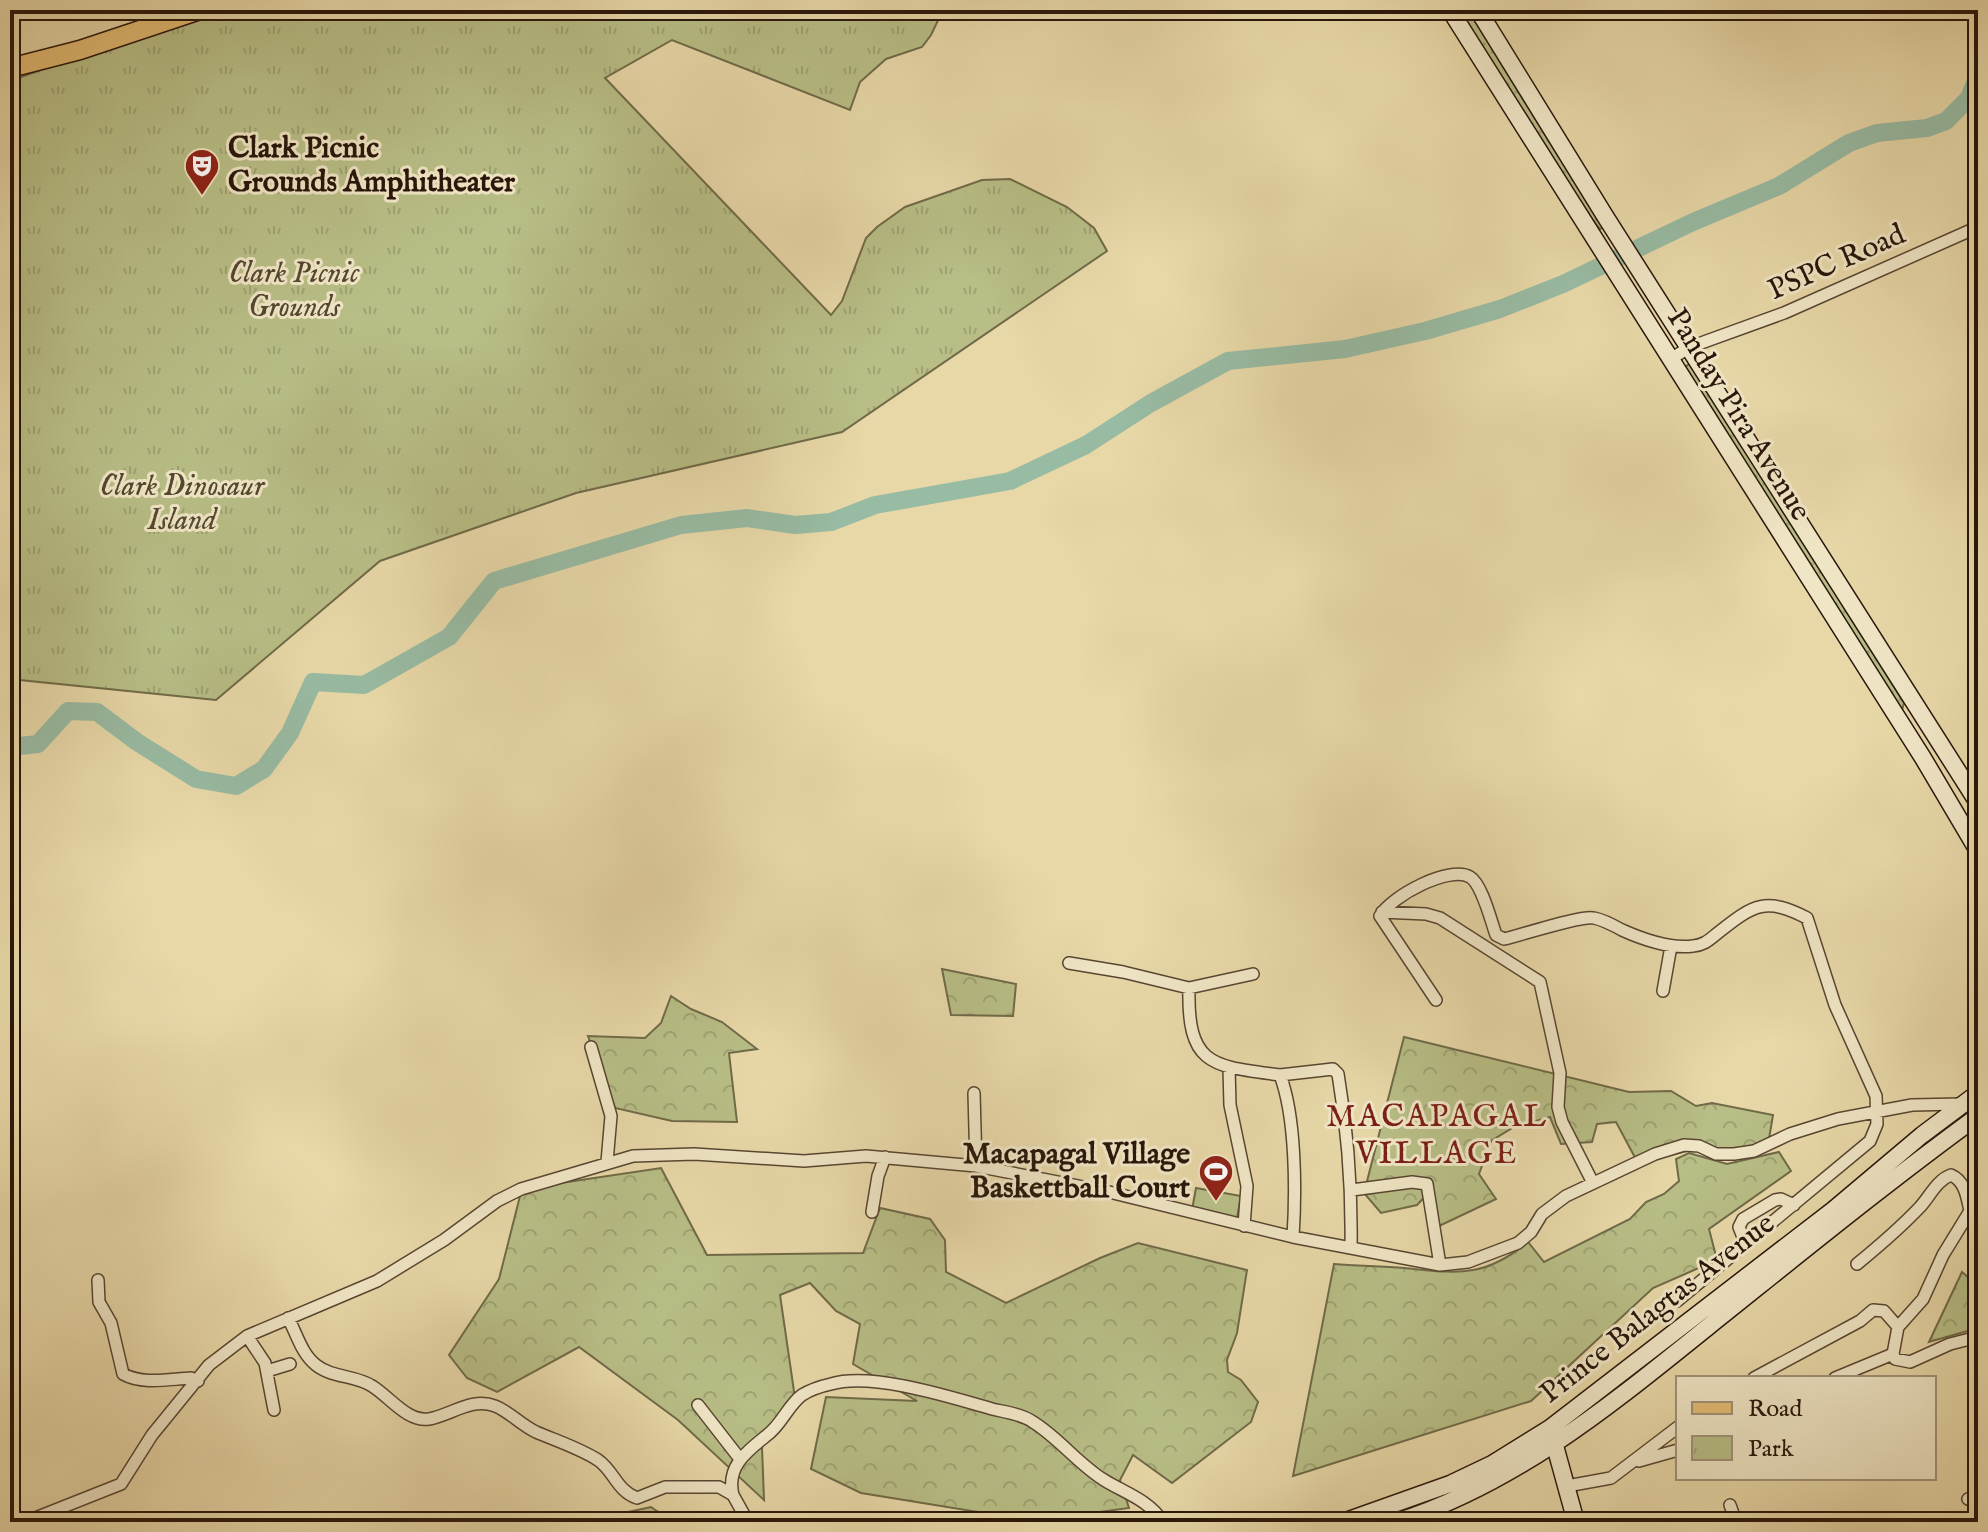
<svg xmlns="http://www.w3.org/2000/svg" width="1988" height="1532" font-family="'IM FELL English',serif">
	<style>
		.grass { fill: url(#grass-dots); stroke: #706a48; stroke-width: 2 }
		.forest { fill: url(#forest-crowns); stroke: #706a48; stroke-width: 2 }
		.park { fill: url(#park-tufts); stroke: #706a48; stroke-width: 2 }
		.pitch { fill: #b8be86; stroke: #706a48; stroke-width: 2 }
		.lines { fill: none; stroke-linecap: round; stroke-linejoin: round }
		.river { stroke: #98bba3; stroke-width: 18 }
		.street-casing { stroke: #584632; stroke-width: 14 }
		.secondary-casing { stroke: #28160a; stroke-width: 19 }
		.primary-casing { stroke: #28160a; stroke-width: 21 }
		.street { stroke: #f0e6c6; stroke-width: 11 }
		.secondary { stroke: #f0e6c6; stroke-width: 16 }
		.primary { stroke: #e4bc74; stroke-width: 18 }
		.labels { text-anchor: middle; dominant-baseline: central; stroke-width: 6; stroke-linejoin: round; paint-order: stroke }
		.poi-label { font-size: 30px; font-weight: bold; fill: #28160a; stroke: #f0e6c6; text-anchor: start }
		.street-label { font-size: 30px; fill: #28160a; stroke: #f0e6c6 }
		.park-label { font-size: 30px; font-style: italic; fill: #53482f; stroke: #f0e6c6 }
		.neighbourhood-label { font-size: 32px; letter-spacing: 2px; fill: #7a1f14; stroke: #f0e6c6 }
	</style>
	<defs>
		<pattern id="grass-dots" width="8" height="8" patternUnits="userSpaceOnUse" patternTransform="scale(2)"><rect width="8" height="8" fill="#b8be86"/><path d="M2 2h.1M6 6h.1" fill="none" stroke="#9ea372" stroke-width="1.8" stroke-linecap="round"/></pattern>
		<pattern id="forest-crowns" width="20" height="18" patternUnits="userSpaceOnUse" patternTransform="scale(2)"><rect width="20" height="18" fill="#b8be86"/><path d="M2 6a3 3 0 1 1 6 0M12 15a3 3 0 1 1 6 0" fill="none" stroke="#9ea372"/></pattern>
		<pattern id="park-tufts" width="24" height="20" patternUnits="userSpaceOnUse" patternTransform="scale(2)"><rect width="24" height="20" fill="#b8be86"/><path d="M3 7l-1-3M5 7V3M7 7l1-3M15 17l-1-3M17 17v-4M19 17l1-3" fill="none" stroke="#9ea372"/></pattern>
	</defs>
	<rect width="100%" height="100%" fill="#e8d8a8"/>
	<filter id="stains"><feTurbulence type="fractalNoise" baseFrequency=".0025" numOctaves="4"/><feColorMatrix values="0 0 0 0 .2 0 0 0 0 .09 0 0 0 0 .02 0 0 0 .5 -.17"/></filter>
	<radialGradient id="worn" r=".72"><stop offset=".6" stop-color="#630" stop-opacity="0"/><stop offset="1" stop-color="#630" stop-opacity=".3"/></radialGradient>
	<path class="grass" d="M1456,10H1468L1604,227L1600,229L1568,189Z
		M1689,364L1694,367L1904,703L1902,710L1684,368Z"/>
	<path class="forest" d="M942,969L1016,984L1013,1016L951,1015Z
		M671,996L691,1009L722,1022L757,1049L729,1053L737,1122L672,1121L615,1108L588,1036L645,1038L661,1023Z
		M1404,1037L1629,1092L1671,1091L1696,1106L1712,1103L1773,1115L1768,1145L1729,1154L1695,1149L1638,1163L1616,1122L1597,1124L1592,1142L1561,1144L1550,1117L1514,1127L1491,1141L1479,1174L1496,1199L1437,1227L1431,1190L1417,1205L1381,1213L1364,1193Z
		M1779,1152L1791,1171L1709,1229L1717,1260L1653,1288L1531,1401L1293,1476L1334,1264C1357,1266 1381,1266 1404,1268C1457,1273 1483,1279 1528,1242L1544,1262L1630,1219L1646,1202L1664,1194L1679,1181L1676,1159L1689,1153L1727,1164Z
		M661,1168L707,1255L863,1253L880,1208L930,1219L945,1240L946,1272L1006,1303L1100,1258L1138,1243L1247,1270L1237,1333L1227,1360L1228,1372L1241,1380L1258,1402L1251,1422L1172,1483L1133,1455L1120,1480L1129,1508L1034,1521L861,1493L811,1469L826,1397L917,1401L853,1364L860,1324L836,1311L810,1283L780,1295L796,1405L762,1447L764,1500L678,1420L579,1347L497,1392L467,1378L449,1355L499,1279L521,1192L554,1184Z
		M1962,1272L1978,1286V1328L1929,1342Z
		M651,1507L673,1522H581Z"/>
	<path class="park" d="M207,10H943L931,35L922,47L886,59L860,82L850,110L672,40L605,78L831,315L842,301L866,238L877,227L905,207L982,180L1010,179L1067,207L1094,228L1107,251L842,432L576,493L380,561L216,700L10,679V81Z"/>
	<path class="pitch" d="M1196,1188L1241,1196L1237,1218L1192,1210Z"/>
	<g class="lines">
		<path class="river" d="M10,747L38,744L68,711L97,712L137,742L196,779L236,786L264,769L290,733L313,682L364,685L449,637L494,581L681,525L747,518L795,525L831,522L875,505L1010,481L1086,445L1151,403L1228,361L1345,349L1425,331L1500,309L1563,284L1693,222L1779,186L1849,143L1877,133L1927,128L1946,121L1969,98L1978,76"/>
		<defs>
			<path id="street" d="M1669,360L1690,347L1784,313L1978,227
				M1382,912L1426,914L1440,918L1540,982L1560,1073L1558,1107L1562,1122L1593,1183
				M1069,963L1123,972L1189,988L1253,974
				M1189,988C1187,1067 1213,1066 1280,1075C1296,1117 1296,1191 1293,1237
				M1663,991L1671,946
				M1436,1000L1380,916C1391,896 1450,865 1470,877C1482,884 1491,921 1496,935L1504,939C1521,935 1582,915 1594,918C1604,920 1613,925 1622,930C1642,939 1670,949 1693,946C1705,945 1710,939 1719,932C1754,904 1766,897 1807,918L1835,1005L1876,1096L1877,1124L1870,1141L1677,1301
				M591,1047L611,1116L607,1162
				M1229,1068L1230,1105L1247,1186L1244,1226
				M1280,1075L1333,1069L1338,1074C1348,1133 1352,1189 1351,1248
				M974,1093L976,1166
				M1352,1190L1412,1182L1427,1184L1440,1265
				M872,1212L878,1176L885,1157
				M1746,1245L1739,1227L1743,1219L1775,1200L1781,1199L1794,1205
				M1857,1264C1879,1246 1900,1228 1920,1207C1930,1196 1937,1180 1951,1175C1965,1181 1967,1197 1970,1211
				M98,1280L99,1302L111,1323L123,1374C143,1385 169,1379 191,1378L198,1381
				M288,1318C297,1334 301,1353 316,1365C332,1378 355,1375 372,1386C390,1397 407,1422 429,1419C451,1415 472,1397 495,1406C510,1412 521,1425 536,1432C557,1441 579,1448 598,1460C614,1471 617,1491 637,1498L665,1487H719L733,1495L748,1522
				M247,1336L265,1363L274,1410
				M1893,1354L1895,1359L1910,1362L1950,1344L1978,1337
				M267,1371L290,1364
				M1754,1378L1860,1321L1873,1310L1884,1311L1898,1327
				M1835,1378L1893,1354L1898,1327L1923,1299L1943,1255L1970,1211L1978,1206
				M1974,1382L1978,1389
				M698,1405L740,1459
				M1639,1461L1678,1450
				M1567,1486L1611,1478L1678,1427
				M733,1495C726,1467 746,1452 766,1436C781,1426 788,1405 802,1395C810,1390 822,1386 831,1384C872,1372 950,1397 992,1409C1005,1412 1022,1414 1033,1422C1059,1438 1078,1464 1104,1480C1125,1493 1149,1500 1163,1522
				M1968,1499L1978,1496
				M1730,1505L1736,1522
				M25,1522L121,1484L152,1435L209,1365L247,1336L377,1281L444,1240L497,1201L521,1189L633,1156L694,1154L804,1161L866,1156L976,1166L1109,1192L1293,1237L1440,1265L1468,1262L1518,1243L1531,1232L1542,1214L1566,1196L1655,1154L1684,1145L1699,1146L1716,1154H1734L1754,1151L1790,1134L1838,1119L1912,1105L1961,1104"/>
			<path id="secondary" d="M1450,10L1923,758L1978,851
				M1478,10L1605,216L1978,803
				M1552,1435L1576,1522
				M1343,1522L1450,1484L1492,1464L1550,1428L1833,1210L1922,1135L1978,1093
				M1396,1522C1516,1484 1612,1404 1709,1326C1798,1255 1886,1183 1978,1116"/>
			<path id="primary" d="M10,68L80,50L200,10"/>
		</defs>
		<use href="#street" class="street-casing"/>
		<use href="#secondary" class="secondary-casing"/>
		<use href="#primary" class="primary-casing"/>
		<use href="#street" class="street"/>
		<use href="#secondary" class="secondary"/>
		<use href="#primary" class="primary"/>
	</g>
	<defs>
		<symbol id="theatre-pin" viewBox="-11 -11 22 30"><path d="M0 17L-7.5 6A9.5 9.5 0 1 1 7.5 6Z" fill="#8f2418" stroke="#f0e6c6"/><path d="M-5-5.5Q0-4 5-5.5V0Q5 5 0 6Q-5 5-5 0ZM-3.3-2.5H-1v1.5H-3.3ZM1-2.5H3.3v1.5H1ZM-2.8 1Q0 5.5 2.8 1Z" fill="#fff"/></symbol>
		<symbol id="stadium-pin" viewBox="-11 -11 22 30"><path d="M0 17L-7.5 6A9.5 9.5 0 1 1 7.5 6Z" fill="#8f2418" stroke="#f0e6c6"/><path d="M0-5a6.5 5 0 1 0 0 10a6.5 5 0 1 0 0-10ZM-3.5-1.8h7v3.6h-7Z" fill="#fff"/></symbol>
	</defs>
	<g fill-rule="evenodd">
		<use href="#theatre-pin" x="182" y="146" width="40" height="54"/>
		<use href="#stadium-pin" x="1196" y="1152" width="40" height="54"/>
	</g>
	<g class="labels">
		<g class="poi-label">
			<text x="228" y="149">Clark Picnic<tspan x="228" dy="34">Grounds Amphitheater</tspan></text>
			<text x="1190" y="1155" text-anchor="end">Macapagal Village<tspan x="1190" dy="34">Baskettball Court</tspan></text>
		</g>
		<g class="street-label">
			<text transform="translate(1837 263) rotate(-24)">PSPC Road</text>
			<text transform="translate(1738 415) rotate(58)">Panday Pira Avenue</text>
			<text transform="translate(1658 1309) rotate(-38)">Prince Balagtas Avenue</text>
		</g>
		<g class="park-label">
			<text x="294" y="274">Clark Picnic<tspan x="294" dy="34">Grounds</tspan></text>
			<text x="182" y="487">Clark Dinosaur<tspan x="182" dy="34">Island</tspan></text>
		</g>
		<g class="neighbourhood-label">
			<text x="1437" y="1117">MACAPAGAL<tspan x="1437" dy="37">VILLAGE</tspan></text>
		</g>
	</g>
	<rect width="1988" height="1532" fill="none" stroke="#e8d8a8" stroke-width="40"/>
	<rect x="12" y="12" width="1964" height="1508" fill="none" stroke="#28160a" stroke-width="4"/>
	<rect x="20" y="20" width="1948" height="1492" fill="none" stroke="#28160a" stroke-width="2"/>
	<rect x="1676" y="1376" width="260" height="104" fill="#f0e6c6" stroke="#a0937b" stroke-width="2"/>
	<rect x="1692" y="1402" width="40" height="12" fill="#e4bc74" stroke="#a0937b" stroke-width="2"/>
	<text x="1748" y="1416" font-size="24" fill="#28160a">Road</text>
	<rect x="1692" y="1436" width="40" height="24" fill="url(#park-tufts)" stroke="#a0937b" stroke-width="2"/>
	<text x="1748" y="1456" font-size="24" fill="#28160a">Park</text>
	<rect width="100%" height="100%" filter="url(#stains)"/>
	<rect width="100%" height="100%" fill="url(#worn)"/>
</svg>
